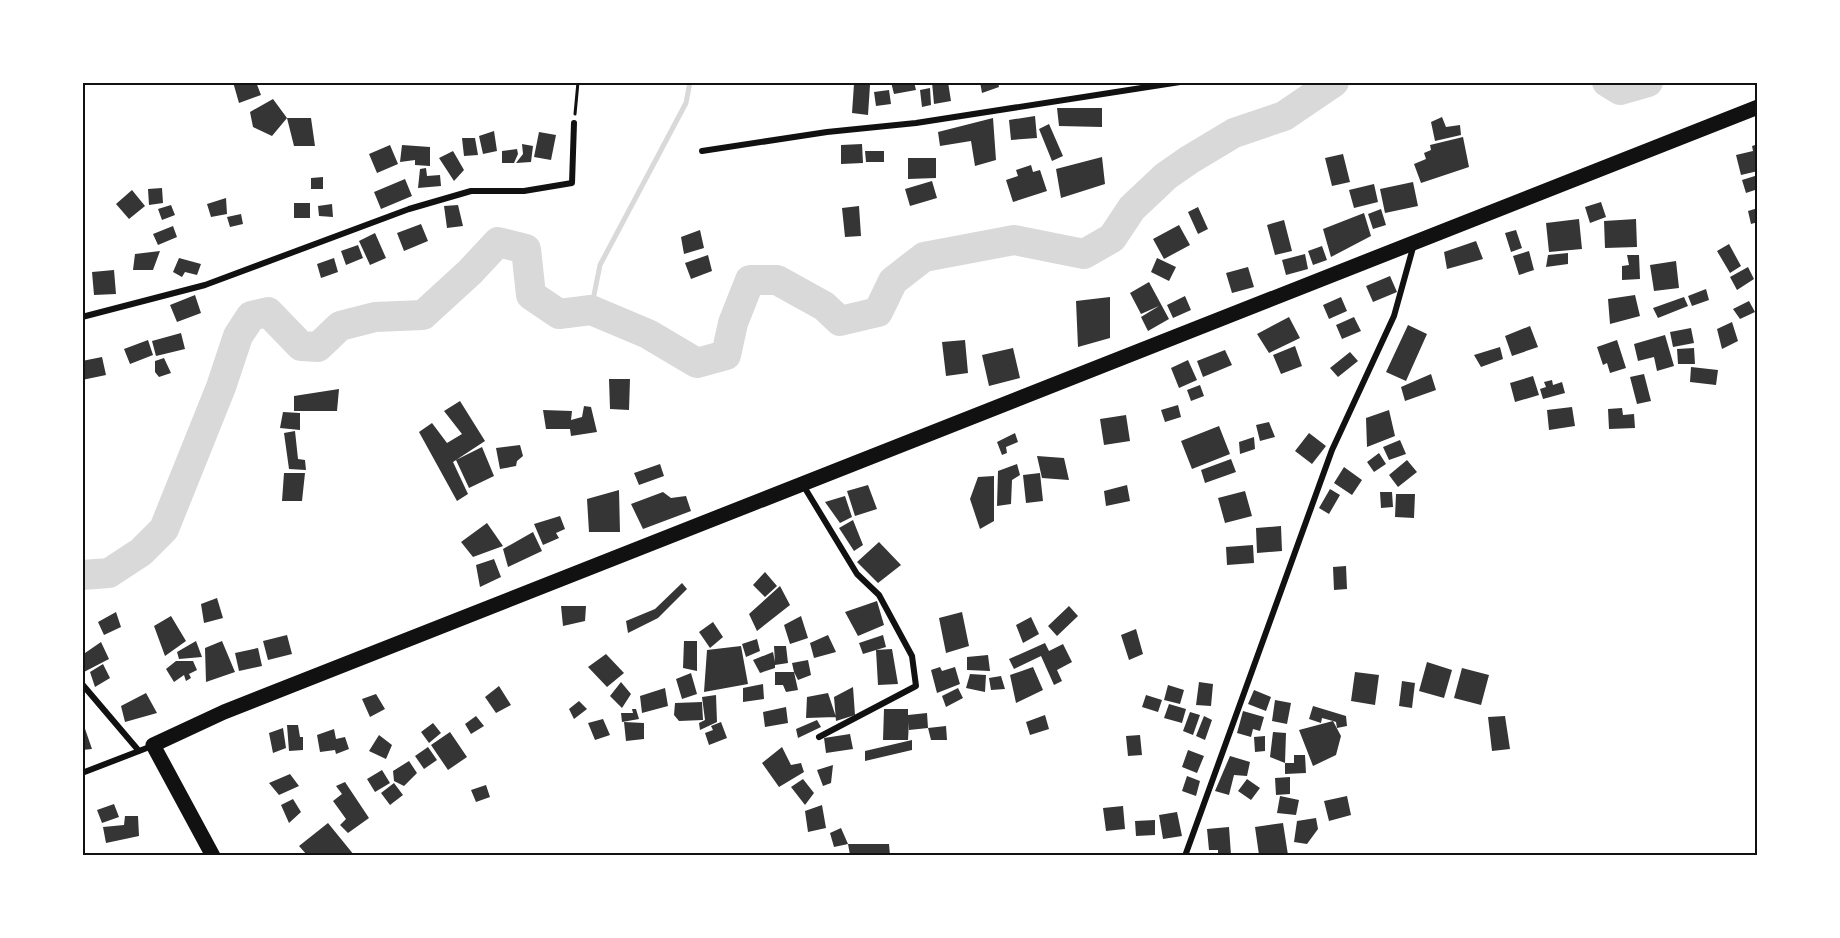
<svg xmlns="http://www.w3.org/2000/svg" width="1840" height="938" font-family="Poppins,sans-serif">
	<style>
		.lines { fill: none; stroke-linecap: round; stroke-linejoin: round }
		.stream { stroke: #d9d9d9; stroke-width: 5 }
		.river { stroke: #d9d9d9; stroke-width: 30 }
		.building { fill: #353535 }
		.path { stroke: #111; stroke-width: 3 }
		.minor { stroke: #111; stroke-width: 6 }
		.primary { stroke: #111; stroke-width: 15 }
		.neatline { fill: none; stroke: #111; stroke-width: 2 }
	</style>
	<rect width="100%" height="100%" fill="#fff"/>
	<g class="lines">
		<path class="stream" d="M591,310L600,265L686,103L690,82"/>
		<path class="river" d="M1607,82L1620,90L1648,82
			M82,575L109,573L141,552L164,529L221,387L238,336L251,316L268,312L301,346L318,347L340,326L375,317L423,315L470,272L498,242L526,249L531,295L559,314L591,310L648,334L697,363L726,355L733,323L750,280H777L824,306L840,321L878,312L893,281L924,257L1014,240L1084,254L1112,238L1132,208L1166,176L1189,160L1234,133L1284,116L1334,82"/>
	</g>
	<path class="building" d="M233,82H256L261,95L239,103Z
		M891,82H914L916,90L894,94Z
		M932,82H948L951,101L934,104Z
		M980,82H998L999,87L982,93Z
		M854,84L870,85L868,115L852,113Z
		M930,88L931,105L922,107L920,90Z
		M889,90L891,104L876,106L874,92Z
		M273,99L287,118H311L315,146H294L287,118L272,136L253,127L250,112Z
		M1057,108H1102V127L1059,126Z
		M1035,116L1037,138L1011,140L1009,120Z
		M1442,117L1446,127L1460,125L1461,135L1435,141L1431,122Z
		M993,118L996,160L975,166L971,141L940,146L938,132Z
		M1049,124L1063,156L1052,161L1039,129Z
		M494,131L497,151L483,154L479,136Z
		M539,132L556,135L551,160L534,157Z
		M1463,137L1469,167L1421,183L1414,164L1426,159L1424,153L1431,150L1430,145Z
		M462,138H475L478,155L464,156Z
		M522,144L533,146L531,162L516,163L523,154Z
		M862,144L863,163L841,164V145Z
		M1758,144V171L1741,175L1736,155L1753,151L1752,146Z
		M390,145L398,164L377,173L369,154Z
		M402,145L430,147V166L415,165V160L400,162Z
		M517,149L518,154L514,163H502V151Z
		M453,151L464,170L454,181L439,158Z
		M865,151H884V162H866Z
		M1343,154L1350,182L1332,186L1325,158Z
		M1102,157L1105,184L1061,198L1056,169Z
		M908,158H936V178L908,179Z
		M1031,165L1033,172L1040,170L1047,191L1013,202L1006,180L1018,176L1016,170Z
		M426,168L427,176L440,175L441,186L418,188L420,169Z
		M1758,175V189L1746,193L1742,180Z
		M323,177V189H311V178Z
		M405,179L412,196L381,209L374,192Z
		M932,181L937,198L910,206L905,189Z
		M1413,182L1418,206L1385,213L1380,189Z
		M1374,184L1378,202L1354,208L1349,190Z
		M162,188L163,203L149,205L148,189Z
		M132,190L145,206L129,219L116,204Z
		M226,198L227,214L211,217L207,204Z
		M1601,202L1606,217L1590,223L1585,207Z
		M294,203H310V218H294Z
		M332,204L333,217L319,216L318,206Z
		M171,205L175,215L162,220L158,209Z
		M458,205L463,226L447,228L444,206Z
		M859,206L861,236L845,237L842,208Z
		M1198,207L1208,229L1198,234L1188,212Z
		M1758,208V222L1751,224L1748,211Z
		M1381,209L1386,225L1373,229L1368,214Z
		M1364,213L1371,236L1331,257L1323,229Z
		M241,214L243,224L230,227L227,217Z
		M1579,219L1582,249L1549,252L1546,223Z
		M1636,219L1637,247L1605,248L1604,221Z
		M1284,220L1292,251L1275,255L1267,225Z
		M421,224L428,241L404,251L397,233Z
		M1179,225L1190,245L1164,259L1153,239Z
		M173,226L177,237L158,245L153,234Z
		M700,230L704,248L684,254L681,237Z
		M1516,230L1522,248L1511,252L1505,233Z
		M375,233L386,258L370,265L359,241Z
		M1476,241L1483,259L1447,269L1444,252Z
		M1729,244L1741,266L1730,273L1717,251Z
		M358,245L363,258L346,265L341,251Z
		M1322,246L1327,260L1313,265L1308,251Z
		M160,251L153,270H133L135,254Z
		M1529,251L1534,270L1519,275L1513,256Z
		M1568,253V264L1546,267L1548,255Z
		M1305,254L1308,269L1286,275L1282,260Z
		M708,255L712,271L691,279L685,263Z
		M1627,255H1639L1640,279L1622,280V266L1629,265Z
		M179,258L201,264L197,275L185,272L182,277L173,272Z
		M334,258L338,272L321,278L317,264Z
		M1157,258L1176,267L1169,281L1151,272Z
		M1676,261L1679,288L1654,291L1650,265Z
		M1248,267L1254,287L1232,293L1226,273Z
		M1748,267L1754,279L1737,290L1730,277Z
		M114,270L116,294L94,295L92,272Z
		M1390,276L1397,292L1373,302L1366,286Z
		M1149,282L1169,319L1148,331L1141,317L1159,306L1141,314L1130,293Z
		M1706,289L1709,300L1692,306L1688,296Z
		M195,295L201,313L177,322L170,305Z
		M1635,295L1640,316L1610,324L1608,299Z
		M1185,296L1191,310L1173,318L1167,305Z
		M1110,297V338L1078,347L1076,301Z
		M1341,297L1347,311L1329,319L1323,305Z
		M1684,297L1688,306L1658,318L1653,308Z
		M1749,301L1755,312L1740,319L1733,309Z
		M1289,317L1300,338L1269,353L1257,334Z
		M1354,317L1361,331L1342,339L1336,325Z
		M1732,322L1738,341L1722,349L1717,329Z
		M1408,325L1427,334L1406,381L1386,372Z
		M1530,326L1538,347L1512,356L1505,336Z
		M1691,328L1694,343L1673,347L1670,332Z
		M181,333L185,349L156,356L152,341Z
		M1665,335L1674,366L1657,371L1654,357L1638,361L1634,344Z
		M148,340L153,355L130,364L124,349Z
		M965,340L968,373L946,376L942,342Z
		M1617,340L1626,368L1610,373L1607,363L1603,365L1597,347Z
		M1295,346L1302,366L1281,374L1273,355Z
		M1500,347L1503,359L1481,367L1474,355Z
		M1013,348L1020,378L989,386L982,355Z
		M1694,348L1695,364H1678L1677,349Z
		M1225,350L1232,365L1203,377L1197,361Z
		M1350,352L1358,361L1338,377L1330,368Z
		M102,357L106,375L82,380V361Z
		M164,358L171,373L159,377L155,372V361Z
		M1188,360L1197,380L1179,388L1171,368Z
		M1691,367L1718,370L1716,385L1690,382Z
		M1431,374L1436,390L1405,401L1401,387Z
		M1644,374L1651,401L1637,404L1630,377Z
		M1533,376L1539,395L1515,402L1510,383Z
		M609,379H630L629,410L610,409Z
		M1552,380L1553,385L1562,382L1565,393L1543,399L1540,389L1546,387L1544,382Z
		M1200,385L1204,396L1191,401L1187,390Z
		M339,389L337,411H294V396Z
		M460,401L485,441L453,462L468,494L457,501L419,432L432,423L447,443L462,434L444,411Z
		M1178,405L1181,417L1165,422L1161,410Z
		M584,406L591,407L597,432L571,436L570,429H546L543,410L572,411L571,420L582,417Z
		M1572,407L1575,426L1549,430L1547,410Z
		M1622,408L1623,415L1634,414L1635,428L1609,429L1608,409Z
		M1389,410L1395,436L1367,447L1366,418Z
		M283,412L300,413V430L280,428Z
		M1126,415L1130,441L1104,445L1100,419Z
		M1269,422L1275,437L1260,441L1256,425Z
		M1219,426L1230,454L1192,469L1181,441Z
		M295,431L298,459L305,460L306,470L289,469L284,433Z
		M1015,433L1018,442L1006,447L1007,453L1002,455L997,442Z
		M1309,433L1326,446L1312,464L1295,451Z
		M1254,437L1255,449L1240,454L1239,442Z
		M1400,440L1406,454L1389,460L1383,447Z
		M520,445L523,456L517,461L516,466L500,469L496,448Z
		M482,447L494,476L469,488L456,460Z
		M1379,453L1386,464L1374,472L1367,462Z
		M1037,456L1064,458L1069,480L1042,478Z
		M1231,459L1236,472L1205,483L1201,470Z
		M1407,460L1417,472L1398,487L1389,475Z
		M660,464L664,476L639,485L634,473Z
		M1017,464L1020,475L1012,480L1011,504L997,506L998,471Z
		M1344,467L1362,480L1352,495L1334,483Z
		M284,473H305L302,501H282Z
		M1040,473L1043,501L1026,503L1023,475Z
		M994,476V521L980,529L970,499L978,477Z
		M868,485L877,509L855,516L847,491Z
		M1127,485L1130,501L1106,506L1104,491Z
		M1330,489L1340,495L1329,514L1319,508Z
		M619,490L620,532H589L587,499Z
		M1245,491L1252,516L1225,523L1218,498Z
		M663,492L671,498L686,496L691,511L643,529L631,504Z
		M1380,492H1392L1393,507L1381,508Z
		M1396,494H1415L1414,518L1395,517Z
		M845,496L852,517L840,523L825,502Z
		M560,516L565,529L556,533L559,538L543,545L534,524Z
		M853,520L863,545L854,551L839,528Z
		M487,523L503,546L473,557L461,542Z
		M1281,526L1282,551L1257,553L1256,528Z
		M533,532L542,551L508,567L503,549Z
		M879,542L901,565L878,583L857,562Z
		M1253,545L1254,563L1227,565L1226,547Z
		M494,559L501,577L480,587L476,565Z
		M1346,566L1347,589L1334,590L1333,567Z
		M765,572L777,586L765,597L753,585Z
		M682,583L687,589L658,618L628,633L626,621L655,609Z
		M780,586L790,605L757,631L749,614Z
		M217,598L223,618L204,623L201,604Z
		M877,601L884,625L858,636L845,612Z
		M561,606H586L585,621L563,626Z
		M1069,606L1078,616L1057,636L1048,626Z
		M116,612L121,627L104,635L98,622Z
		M962,612L969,646L946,653L939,618Z
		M171,616L186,641L165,656L154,626Z
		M801,616L808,638L790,644L784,625Z
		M1031,617L1039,634L1023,643L1016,625Z
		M713,622L723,637L710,648L699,632Z
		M1136,629L1143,654L1129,660L1121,635Z
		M287,635L292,654L268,660L263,641Z
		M828,635L836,652L814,658L810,643Z
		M883,635L886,647L876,650L892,649L898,684L878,685L876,650L863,654L859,643Z
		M757,639L760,651L746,657L742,644Z
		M196,641L202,657L179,659L177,652Z
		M222,641L235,672L206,682L205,648Z
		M684,641H697V671L683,668Z
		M101,642L109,659L82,673V651L85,653Z
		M1045,643L1049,651L1063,644L1072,662L1057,670L1062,681L1054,685L1041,656L1014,669L1009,659Z
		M741,646L748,684L704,692L707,650Z
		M774,646H786L788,663L775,665V668L760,673L753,660L773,652L775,662Z
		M258,648L262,666L239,671L235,653Z
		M606,654L624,673L607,687L588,667Z
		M988,655L990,671L967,670V657Z
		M808,660L811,675L798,680L794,672L798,690L786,692L783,685H775V672H794L792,663Z
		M176,661H193L197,670L189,674L191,678L186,681L184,675L174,682L166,669Z
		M1427,662L1452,670L1444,698L1419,691Z
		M103,664L110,678L95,687L90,672Z
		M940,667L942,671L955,667L960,684L937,693L931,670Z
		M1033,667L1043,690L1016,703L1010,675Z
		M1462,668L1489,675L1481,705L1454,698Z
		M1355,672L1379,675L1375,705L1351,701Z
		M691,673L697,694L682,699L676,679Z
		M970,674L986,675L985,692L966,688Z
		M1001,676L1005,689L991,690L989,678Z
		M1402,681L1415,683L1412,708L1399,706Z
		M621,682L631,694L622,708L610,696Z
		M1199,682L1213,684L1211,706L1196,705Z
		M763,684L764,699L743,702V688Z
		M1168,685L1184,690L1180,704L1164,700Z
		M499,686L511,705L496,713L485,697Z
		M853,687L855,715L836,721L834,697Z
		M665,688L668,706L642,713L640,696Z
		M958,688L963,698L946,707L942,696Z
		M1254,690L1271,697L1266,711L1248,704Z
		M146,693L157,713L125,722L121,706Z
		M828,693L836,717L806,718L807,697Z
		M376,694L385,709L370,717L362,699Z
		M716,695L717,722L700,730L699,723L705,720L702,697Z
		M1146,695L1162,700L1158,712L1142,707Z
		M1275,700L1291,703L1287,724L1272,721Z
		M579,701L587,709L574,719L569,709Z
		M702,702L703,720L679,721L674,715L675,703Z
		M1169,704L1186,709L1182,723L1164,718Z
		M1313,706L1346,716L1347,726L1337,728L1336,722L1333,721L1341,736L1336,755L1313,766L1299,730L1333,721L1322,718L1321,723L1309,719Z
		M786,707L788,723L765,727L763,712Z
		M632,709H636L639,719L622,722L621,713H633Z
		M884,709H908V715L927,713L928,728L946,726L947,740H931L928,728L909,730V722L908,740H883Z
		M1243,711L1264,717L1260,731L1253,729L1251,737L1237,733Z
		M1190,712L1200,715L1193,735L1183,731Z
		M1045,715L1049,729L1030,735L1026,722Z
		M476,716L484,726L471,734L465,724Z
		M1204,716L1212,720L1205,740L1196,736Z
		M1505,716L1510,749L1492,751L1488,717Z
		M603,719L610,735L595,740L588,723Z
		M817,720L821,727L798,738L796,729Z
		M624,722L644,723V739L626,741Z
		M721,722L727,738L709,745L705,733L713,730L711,726Z
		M82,723H83L92,749L82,750Z
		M433,723L441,733L429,743L421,732Z
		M287,725H298L300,737H303V750L289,751Z
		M283,728L286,748L273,753L269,733Z
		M334,729L336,739L345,737L349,749L336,754L335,750L320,752L317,735Z
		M450,732L467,757L448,770L431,745Z
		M1273,732L1286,733L1285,763H1294V755H1305L1306,773L1285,774V763L1270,757Z
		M850,734L853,749L826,753L824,738Z
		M379,735L392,745L386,759L369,751Z
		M1140,735L1142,755L1128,756L1126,736Z
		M1265,736V751L1255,752L1254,737Z
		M912,740V750L865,761V751Z
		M428,747L437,760L424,769L415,756Z
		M782,747L791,765L801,763L804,772L779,787L762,763Z
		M1188,750L1204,756L1197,773L1182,767Z
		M1230,756L1250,762L1247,776L1234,775L1229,795L1215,791Z
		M409,761L417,773L404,786L394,781L393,771Z
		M833,765L831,783L823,786L817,770Z
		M382,770L390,783L375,792L367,779Z
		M290,774L299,786L279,795L269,783Z
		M1187,776L1200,781L1196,796L1182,791Z
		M1290,777V794L1276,795L1275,778Z
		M803,779L814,793L805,805L791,787Z
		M1247,779L1260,788L1251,800L1238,791Z
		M345,782L369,818L348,833L340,825L346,819L333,801L342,794L336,786Z
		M394,783L403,795L390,805L381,793Z
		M486,785L490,797L476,802L471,790Z
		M1280,796L1299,800L1296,815L1277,813Z
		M1347,796L1351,815L1329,821L1324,801Z
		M293,799L301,812L289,823L281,805Z
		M114,804L119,817L102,823L97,810Z
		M822,805L826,828L808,832L805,811Z
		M1123,806L1125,829L1106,831L1103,808Z
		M1177,812L1182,836L1163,839L1159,815Z
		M125,816H138L139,836L106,843L103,827L124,825Z
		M1316,818L1318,829L1307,844L1294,842L1297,821Z
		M1155,820V835L1136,836L1135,821Z
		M328,823L354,855H307L299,846Z
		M1283,823L1288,855H1259L1255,827Z
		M1229,827L1231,855H1218V850H1209L1207,829Z
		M841,828L848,844L834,847L830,833Z
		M848,844H889L890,855H850Z"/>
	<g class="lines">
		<path class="path" d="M575,114L578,82"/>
		<path class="minor" d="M702,151L827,132L916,123L1180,82
			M82,317L205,285L409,209L471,191H524L572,183L574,123
			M803,485L857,574L879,595L912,656L916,686L819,737
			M82,684L139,751
			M82,773L152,746
			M1185,856L1332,450L1394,316L1414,244"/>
		<path class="primary" d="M213,856L153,745L224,712L1758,107"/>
	</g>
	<rect width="1840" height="938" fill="none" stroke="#ffffff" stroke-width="168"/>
	<rect x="84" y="84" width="1672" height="770" class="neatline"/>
</svg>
